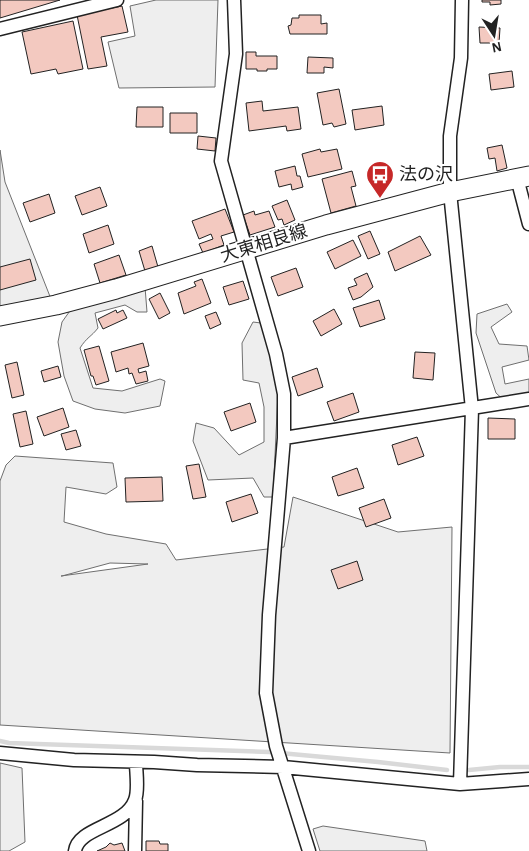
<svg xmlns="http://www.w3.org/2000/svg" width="529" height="851" font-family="'Alegreya Sans','Noto Sans JP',sans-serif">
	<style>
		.green { fill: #eee; stroke: #6f6f6f; fill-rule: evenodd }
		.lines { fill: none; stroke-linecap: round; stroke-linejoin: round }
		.stream { stroke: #d9d9d9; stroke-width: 4.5 }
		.building { fill: #f3c9c0; stroke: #222 }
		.minor-casing { stroke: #222; stroke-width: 15 }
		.secondary-casing { stroke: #222; stroke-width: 21 }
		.minor { stroke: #fff; stroke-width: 12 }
		.secondary { stroke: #fff; stroke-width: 19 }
		.labels { text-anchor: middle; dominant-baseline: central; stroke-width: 4; stroke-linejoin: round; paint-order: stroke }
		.poi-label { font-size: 18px; fill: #222; stroke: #fff; text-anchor: start }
		.street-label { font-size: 18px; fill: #222; stroke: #fff }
	</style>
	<rect width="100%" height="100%" fill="#fff"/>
	<path class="green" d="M156,0H218L215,87L119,88L108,42L135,36L130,6Z
		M0,150L5,182L51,299L0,309Z
		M145,287L147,312H137L125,305L95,313L98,328C91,337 87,337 80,348L93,388L122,391L160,379L165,381L160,406L125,413L95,409L73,401L64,376L58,342L62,322L72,308Z
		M507,304L512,312L491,327L499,344L527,346L529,360L502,367L505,384L529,379V399L507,403L496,393L476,333L477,314Z
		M253,322L261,323L274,364L278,392L273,497H264L253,478L208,480L193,441L196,423L214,428L239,455L264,442V407L259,383L243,380L242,343Z
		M15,456L113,463L117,487L106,494L66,487L64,522L106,534L166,544L176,560L284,547L293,497L398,532L452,527L450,753L0,725V481L6,465ZM110,563L148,564L61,576H62Z
		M0,763L22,768L25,842L9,851H0Z
		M323,826L425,841L427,851H320L313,829Z"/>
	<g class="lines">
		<path class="stream" d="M0,741L9,743L269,752L378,762L447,770
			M469,770L500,767H529"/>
	</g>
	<path class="building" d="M0,0H60L0,18Z
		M482,0H501V4L490,5V2H482Z
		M122,6L128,32L101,37L107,66L88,69L77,15Z
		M299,15H321V24L327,23V34H290L288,26L291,25L292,18H299Z
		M73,21L83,69L58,74L56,69L31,74L22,32Z
		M479,27L500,28L499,43H480Z
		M246,52H256V56H277V69H267V71H257V69H246Z
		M308,57L333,58V68L324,67V73H307Z
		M512,71L514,87L491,90L489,74Z
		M339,89L346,124L334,127L332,123L323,125L317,93Z
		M262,101L263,111L298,107L301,129L287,131L286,126L249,131L246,103Z
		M382,106L384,125L355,130L352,110Z
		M137,107H163V127H136Z
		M170,113H197V133H170Z
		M198,136L216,138L215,151L197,149Z
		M502,145L507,168L497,171L495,158L489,159L487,148Z
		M320,149L321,152L337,149L342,169L308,177L302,154Z
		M295,166L297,176H300L303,187L292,190L291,184L279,187L275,171Z
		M352,171L356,186L351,187L356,206L331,213L322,179Z
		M100,187L107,206L82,215L75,196Z
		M49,194L55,213L30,222L23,203Z
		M287,200L295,220L284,225L282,219L278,220L272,206Z
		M225,209L234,232L221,236L224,245L203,253L199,244L213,239L211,234L199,239L192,221Z
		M254,211L255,215L269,211L275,227L250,235L243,215Z
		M108,225L114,244L89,253L83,234Z
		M370,231L380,254L368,259L358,236Z
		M420,236L431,255L395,271L388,252Z
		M353,240L361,256L335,269L327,252Z
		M152,246L158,267L145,271L139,251Z
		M119,255L126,275L100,283L94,264Z
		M30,259L36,280L0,290V267Z
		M296,268L303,287L278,296L271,277Z
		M367,273L373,287L361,297L353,300L348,288L357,285L354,279Z
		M202,279L211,303L184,314L178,293L196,286L194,282Z
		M243,281L249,299L229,305L223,287Z
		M160,293L170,313L159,319L149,299Z
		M379,300L385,319L360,327L353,308Z
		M334,309L342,324L321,336L313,321Z
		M116,310L117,313L123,310L127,318L103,329L98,319Z
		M216,312L221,324L210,329L205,316Z
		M143,343L149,366L138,369L139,373L146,371L148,381L136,384L132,373L129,374L128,368L116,372L111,352Z
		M99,346L109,381L96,385L93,376H91L84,350Z
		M415,352L435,353L433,380L413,378Z
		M17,362L24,395L12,398L5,365Z
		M58,366L61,377L44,382L41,371Z
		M317,368L323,387L298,396L292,377Z
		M353,393L359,412L334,421L327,402Z
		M250,403L256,422L231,431L224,412Z
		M63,408L69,427L44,436L37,417Z
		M26,411L33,444L20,447L13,414Z
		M488,418L515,419V439H488Z
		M76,430L81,446L66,450L61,434Z
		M417,437L424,456L398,465L392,445Z
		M199,464L206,497L193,499L186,466Z
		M357,468L364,488L338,496L332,477Z
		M162,477L163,501L126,502L125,478Z
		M251,494L258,513L232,522L226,502Z
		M384,499L391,518L366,527L359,508Z
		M357,561L363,580L338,589L331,570Z
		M146,841H159L160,844H168V851H146Z
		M110,843L114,845L122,843L125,851H97L106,847Z"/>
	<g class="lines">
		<defs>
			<path id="minor" d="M234,0L236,54L221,161L276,354L284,394V438L269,615L266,693L276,746L309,851
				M0,29L117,0
				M517,178L529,224
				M284,438L529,399
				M0,753L74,760L154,762L197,765L283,767L460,784L529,779
				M460,784L472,409L450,192V136L461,58L462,0
				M75,851C78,827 125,827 135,800C139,790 136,773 136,762
				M135,851L136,801"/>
			<path id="secondary" d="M0,316L56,305L116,289L326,225L450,192L529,176"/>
		</defs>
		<use href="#minor" class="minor-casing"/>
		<use href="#secondary" class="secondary-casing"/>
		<use href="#minor" class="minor"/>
		<use href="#secondary" class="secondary"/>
	</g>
	<defs>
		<symbol id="bus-pin" viewBox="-11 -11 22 30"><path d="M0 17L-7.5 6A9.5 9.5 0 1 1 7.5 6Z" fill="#c62828" stroke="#fff"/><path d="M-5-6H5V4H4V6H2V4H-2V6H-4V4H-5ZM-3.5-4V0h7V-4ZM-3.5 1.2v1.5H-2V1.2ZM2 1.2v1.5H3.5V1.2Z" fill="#fff"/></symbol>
	</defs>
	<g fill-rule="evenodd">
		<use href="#bus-pin" x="364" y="159" width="32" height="43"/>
	</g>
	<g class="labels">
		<g class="poi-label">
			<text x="399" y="175">法の沢</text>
		</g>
		<g class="street-label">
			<text transform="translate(264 244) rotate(-17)">大東相良線</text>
		</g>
	</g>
	<g transform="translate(494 35) rotate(168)" stroke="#ffffff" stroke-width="4" paint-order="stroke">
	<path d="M0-4L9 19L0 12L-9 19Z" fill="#222222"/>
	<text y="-8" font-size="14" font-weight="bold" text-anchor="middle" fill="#222222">N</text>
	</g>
</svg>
